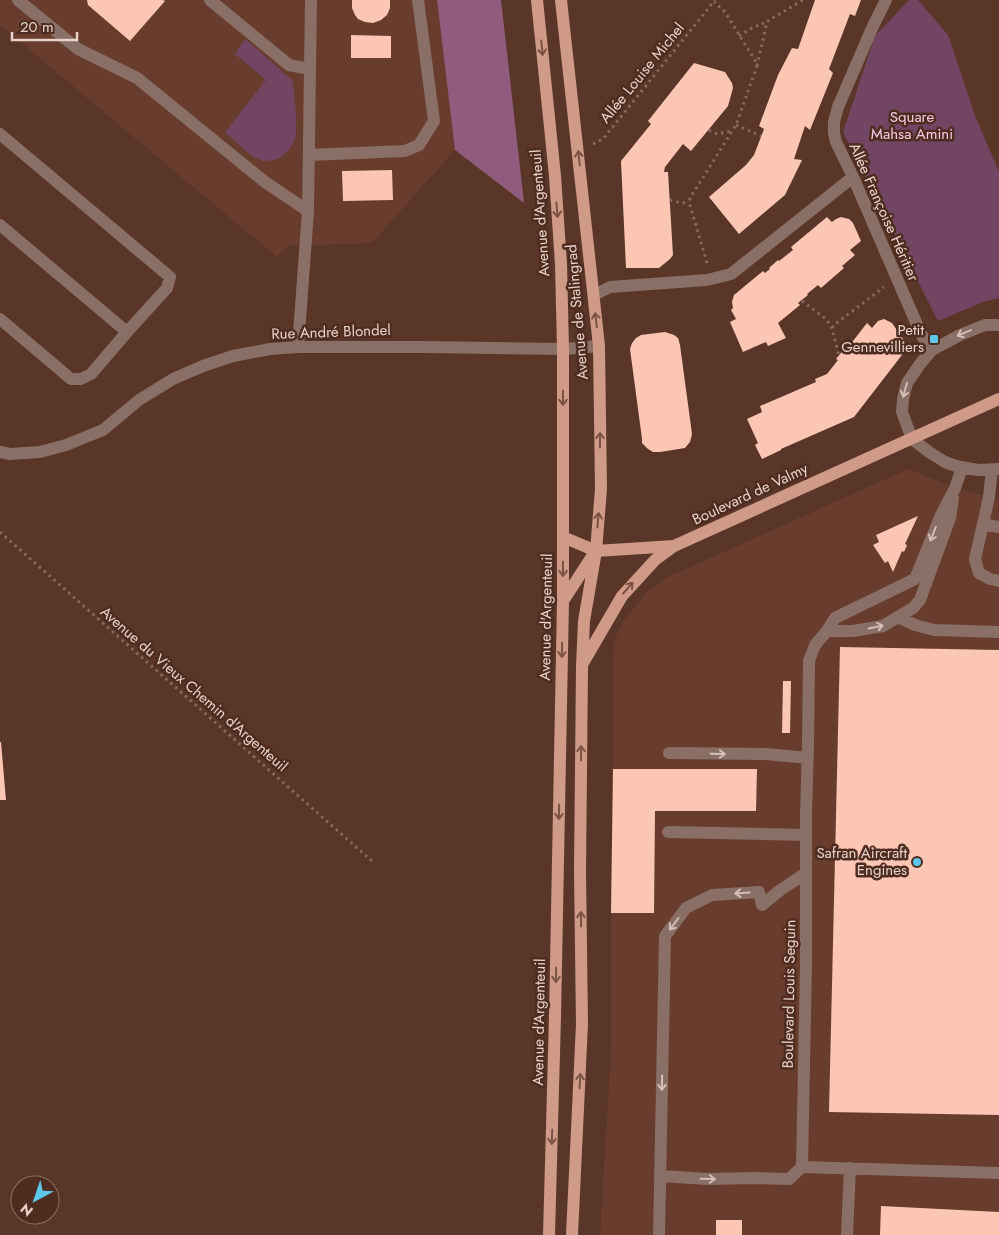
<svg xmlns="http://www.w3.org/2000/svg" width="999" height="1235" font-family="Jost,sans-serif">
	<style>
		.built { fill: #683d2d }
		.green { fill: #724663 }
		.forest { fill: #905c7e }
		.building { fill: #fbc6b4 }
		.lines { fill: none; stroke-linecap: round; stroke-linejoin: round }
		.path { stroke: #88685d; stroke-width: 3; stroke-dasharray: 2.5 4; stroke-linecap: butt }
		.minor { stroke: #896f65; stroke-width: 12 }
		.major { stroke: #cf9a87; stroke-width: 12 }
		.oneway { stroke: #7b5243 }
		.oneway2 { stroke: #d5beb6 }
		.poi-dot { fill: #5cc7e8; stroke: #4e2c1f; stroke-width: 2 }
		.labels { text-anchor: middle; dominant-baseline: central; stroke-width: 5; stroke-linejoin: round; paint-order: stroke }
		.street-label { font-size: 15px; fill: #e8d2ca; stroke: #4e2c1f }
		.park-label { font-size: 15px; fill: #f9c8e6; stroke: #4e2c1f }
		.poi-label { font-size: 15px; fill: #e8d2ca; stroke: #4e2c1f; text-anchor: end }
	</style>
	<rect width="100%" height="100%" fill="#5a3629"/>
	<path class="built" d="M0,0H437L455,150L372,243L289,246L277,257L0,25Z
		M908,469L955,488L999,499V1235H600L611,1050V913L614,640L624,620L647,592L666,578Z"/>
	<path class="green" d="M909,0H918L948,35L975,116L999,172V298L983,302L938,321L843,132L875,36Z
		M245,39L292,80C295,90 298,131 295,139C292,147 286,155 277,159C272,161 264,162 258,159C249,155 233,139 225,132L266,80L235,54Z"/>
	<path class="forest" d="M437,0H501L524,203L455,150Z"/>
	<path class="building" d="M87,0H163L165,1L130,41L88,5Z
		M352,0H390V8L387,15L381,20L373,23L365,22L358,19L355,15L352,8Z
		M815,0H861L855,16L850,14L829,69L833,73L810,130L805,126L794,159L802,160L785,195L739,234L709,197L746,165L754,155L764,129L759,126L778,75L792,48L798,49Z
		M351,35L391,36V58H351Z
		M694,63L725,72L732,83L733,88L728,106L691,151L683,144L665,167L664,172H668L673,255L670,259L659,268H626L621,161L651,124L648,121Z
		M392,170L393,200L343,201L342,171Z
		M827,217L832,222L836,219L841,217L849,219L853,223L861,241L850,250L855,255L842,266L844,268L821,288L818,285L807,294L808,295L798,303L800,305L778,323L786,338L768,346L766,342L743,352L730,322L736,319L731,310L733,308L732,302L734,295L763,271L765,273L770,269L769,268L778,260L779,261L793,250L791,247Z
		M884,319L892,323L905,342L901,348L905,351L854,417L781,449V450L762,459L755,445L758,443L747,419L762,412L760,406L816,382L815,379L827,374L838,360L836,359L845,348L846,350L867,323L872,328L878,321Z
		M665,332L674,335L678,338L680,345L692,434L690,442L685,448L660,452H653L648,449L642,443V439L630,349L632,343L636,338L641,335Z
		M918,516L905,544L907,545L904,552L902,551L893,572L888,561L885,563L873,545L879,542L876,535Z
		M840,647L999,650V1115L829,1112Z
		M783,681H791L790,733H782Z
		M0,742H1L6,800H0Z
		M613,769H757L756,811H655L654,913H611Z
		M881,1206L999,1212V1235H880Z
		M716,1220H742V1235H716Z"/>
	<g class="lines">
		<path class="path" d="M739,36L752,28L766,22
			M757,66L767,22L769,20L800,2L803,0
			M736,125L761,136
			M709,130L717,134L732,131
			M593,144L603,139L715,0
			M670,200L681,203L689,202
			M707,263L690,205V198L736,125L757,66L756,62L725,12L714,2
			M802,301L826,319L832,328L839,357
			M832,328L834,325L884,287
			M0,532L373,862"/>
		<path class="minor" d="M18,0L78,49L137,78L265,182L308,211
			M210,0L289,65L310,69
			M886,0L873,26L838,107L834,122V133L836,142L853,177L915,320L921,334L932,350
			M0,134L170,277L167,288L127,332L91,374L81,379H71L0,319
			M309,155L405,151L419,145L434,121L418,0
			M0,225L127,332
			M594,295L610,287L707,280L731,274L853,177
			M999,325H985L960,335L932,350L920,364L907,383L903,399L902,412L912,439L929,452L945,462L956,466L978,470L999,469
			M298,347L308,211L311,0
			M0,452L10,454L40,452L66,445L103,430L139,400L173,379L203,366L233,356L270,349L298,347H425L563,349L599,346
			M962,468L955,488L941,515L915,579L835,618L827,631L815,645L809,661L808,744L806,815V965L802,1167L999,1173
			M992,470L989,497L983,524L999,527
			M983,524L975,559L979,573L990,579L999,581
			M898,617L915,625L934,630L999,632
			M827,631H853L883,626L913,608L920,600L950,518L953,498
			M669,753L766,754L808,758
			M668,832L806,835
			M660,1176L708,1179L756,1178L789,1179L802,1167
			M659,1235L665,936L686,908L712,895L759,892L762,905L779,891L806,873
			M847,1235L850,1168"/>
		<path class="major" d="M537,0L555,176L561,264L563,349V601L555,1017L549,1235
			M561,0L599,346L601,489L596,551L584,621L582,667L580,872L582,1024L572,1235
			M563,537L596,551L674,546L999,399
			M563,601L593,555
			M583,663L622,596L655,560L674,546"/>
	</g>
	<defs><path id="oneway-shaft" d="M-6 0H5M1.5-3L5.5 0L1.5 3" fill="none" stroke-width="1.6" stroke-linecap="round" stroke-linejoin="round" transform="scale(1.25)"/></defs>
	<g class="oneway">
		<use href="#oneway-shaft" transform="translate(542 48) rotate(84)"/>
		<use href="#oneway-shaft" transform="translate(579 158) rotate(-96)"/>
		<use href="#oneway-shaft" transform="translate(557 210) rotate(86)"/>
		<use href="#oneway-shaft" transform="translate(596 320) rotate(-97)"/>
		<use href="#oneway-shaft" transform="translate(563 398) rotate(90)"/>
		<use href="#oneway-shaft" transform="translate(600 440) rotate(-90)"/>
		<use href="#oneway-shaft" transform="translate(598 520) rotate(-85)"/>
		<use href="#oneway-shaft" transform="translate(563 569) rotate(90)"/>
		<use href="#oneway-shaft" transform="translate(628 588) rotate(-49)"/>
		<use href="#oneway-shaft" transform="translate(562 650) rotate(91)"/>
		<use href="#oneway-shaft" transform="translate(581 753) rotate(-90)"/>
		<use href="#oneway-shaft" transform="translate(559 812) rotate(91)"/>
		<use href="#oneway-shaft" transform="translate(581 919) rotate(-91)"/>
		<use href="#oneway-shaft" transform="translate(556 975) rotate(91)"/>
		<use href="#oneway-shaft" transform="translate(580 1081) rotate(-87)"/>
		<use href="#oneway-shaft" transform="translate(552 1137) rotate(92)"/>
	</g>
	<g class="oneway2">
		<use href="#oneway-shaft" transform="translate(964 333) rotate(157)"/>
		<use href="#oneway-shaft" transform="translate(905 390) rotate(106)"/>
		<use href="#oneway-shaft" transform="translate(933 534) rotate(112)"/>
		<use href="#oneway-shaft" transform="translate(876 627) rotate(-12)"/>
		<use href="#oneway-shaft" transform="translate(718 754) rotate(1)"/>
		<use href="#oneway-shaft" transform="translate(742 893) rotate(176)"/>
		<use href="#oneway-shaft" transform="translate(674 924) rotate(127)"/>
		<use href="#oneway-shaft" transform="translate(662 1083) rotate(91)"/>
		<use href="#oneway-shaft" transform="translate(708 1179) rotate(1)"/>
	</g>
	<g class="poi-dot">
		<rect x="929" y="334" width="10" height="10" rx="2.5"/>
		<circle cx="917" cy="862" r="5"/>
	</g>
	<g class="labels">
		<g class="street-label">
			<text transform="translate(642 73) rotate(-51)">Allée Louise Michel</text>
			<text transform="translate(884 212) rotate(66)">Allée Françoise Héritier</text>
			<text transform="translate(540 213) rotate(-94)">Avenue d'Argenteuil</text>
			<text transform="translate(577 312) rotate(-95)">Avenue de Stalingrad</text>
			<text transform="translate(331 332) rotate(-2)">Rue André Blondel</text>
			<text transform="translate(750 494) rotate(-25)">Boulevard de Valmy</text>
			<text transform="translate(546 617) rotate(-89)">Avenue d'Argenteuil</text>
			<text transform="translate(194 689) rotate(41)">Avenue du Vieux Chemin d'Argenteuil</text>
			<text transform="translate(789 994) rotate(-89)">Boulevard Louis Seguin</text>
			<text transform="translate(539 1022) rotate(-89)">Avenue d'Argenteuil</text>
		</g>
		<g class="park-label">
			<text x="912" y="117">Square<tspan x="912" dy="17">Mahsa Amini</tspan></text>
		</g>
		<g class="poi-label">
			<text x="924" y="330">Petit<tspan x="924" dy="17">Gennevilliers</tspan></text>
			<text x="907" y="853">Safran Aircraft<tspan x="907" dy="17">Engines</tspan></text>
		</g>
	</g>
	<g transform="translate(35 1200) rotate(220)"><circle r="24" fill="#4e2c1f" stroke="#8c6e63"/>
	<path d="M0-4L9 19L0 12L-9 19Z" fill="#5cc7e8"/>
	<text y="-8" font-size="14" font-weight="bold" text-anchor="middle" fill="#e8d2ca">N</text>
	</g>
	<path d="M12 32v8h65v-8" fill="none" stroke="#e8d2ca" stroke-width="2.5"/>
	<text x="20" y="32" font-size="15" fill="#e8d2ca" stroke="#4e2c1f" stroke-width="4" paint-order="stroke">20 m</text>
</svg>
